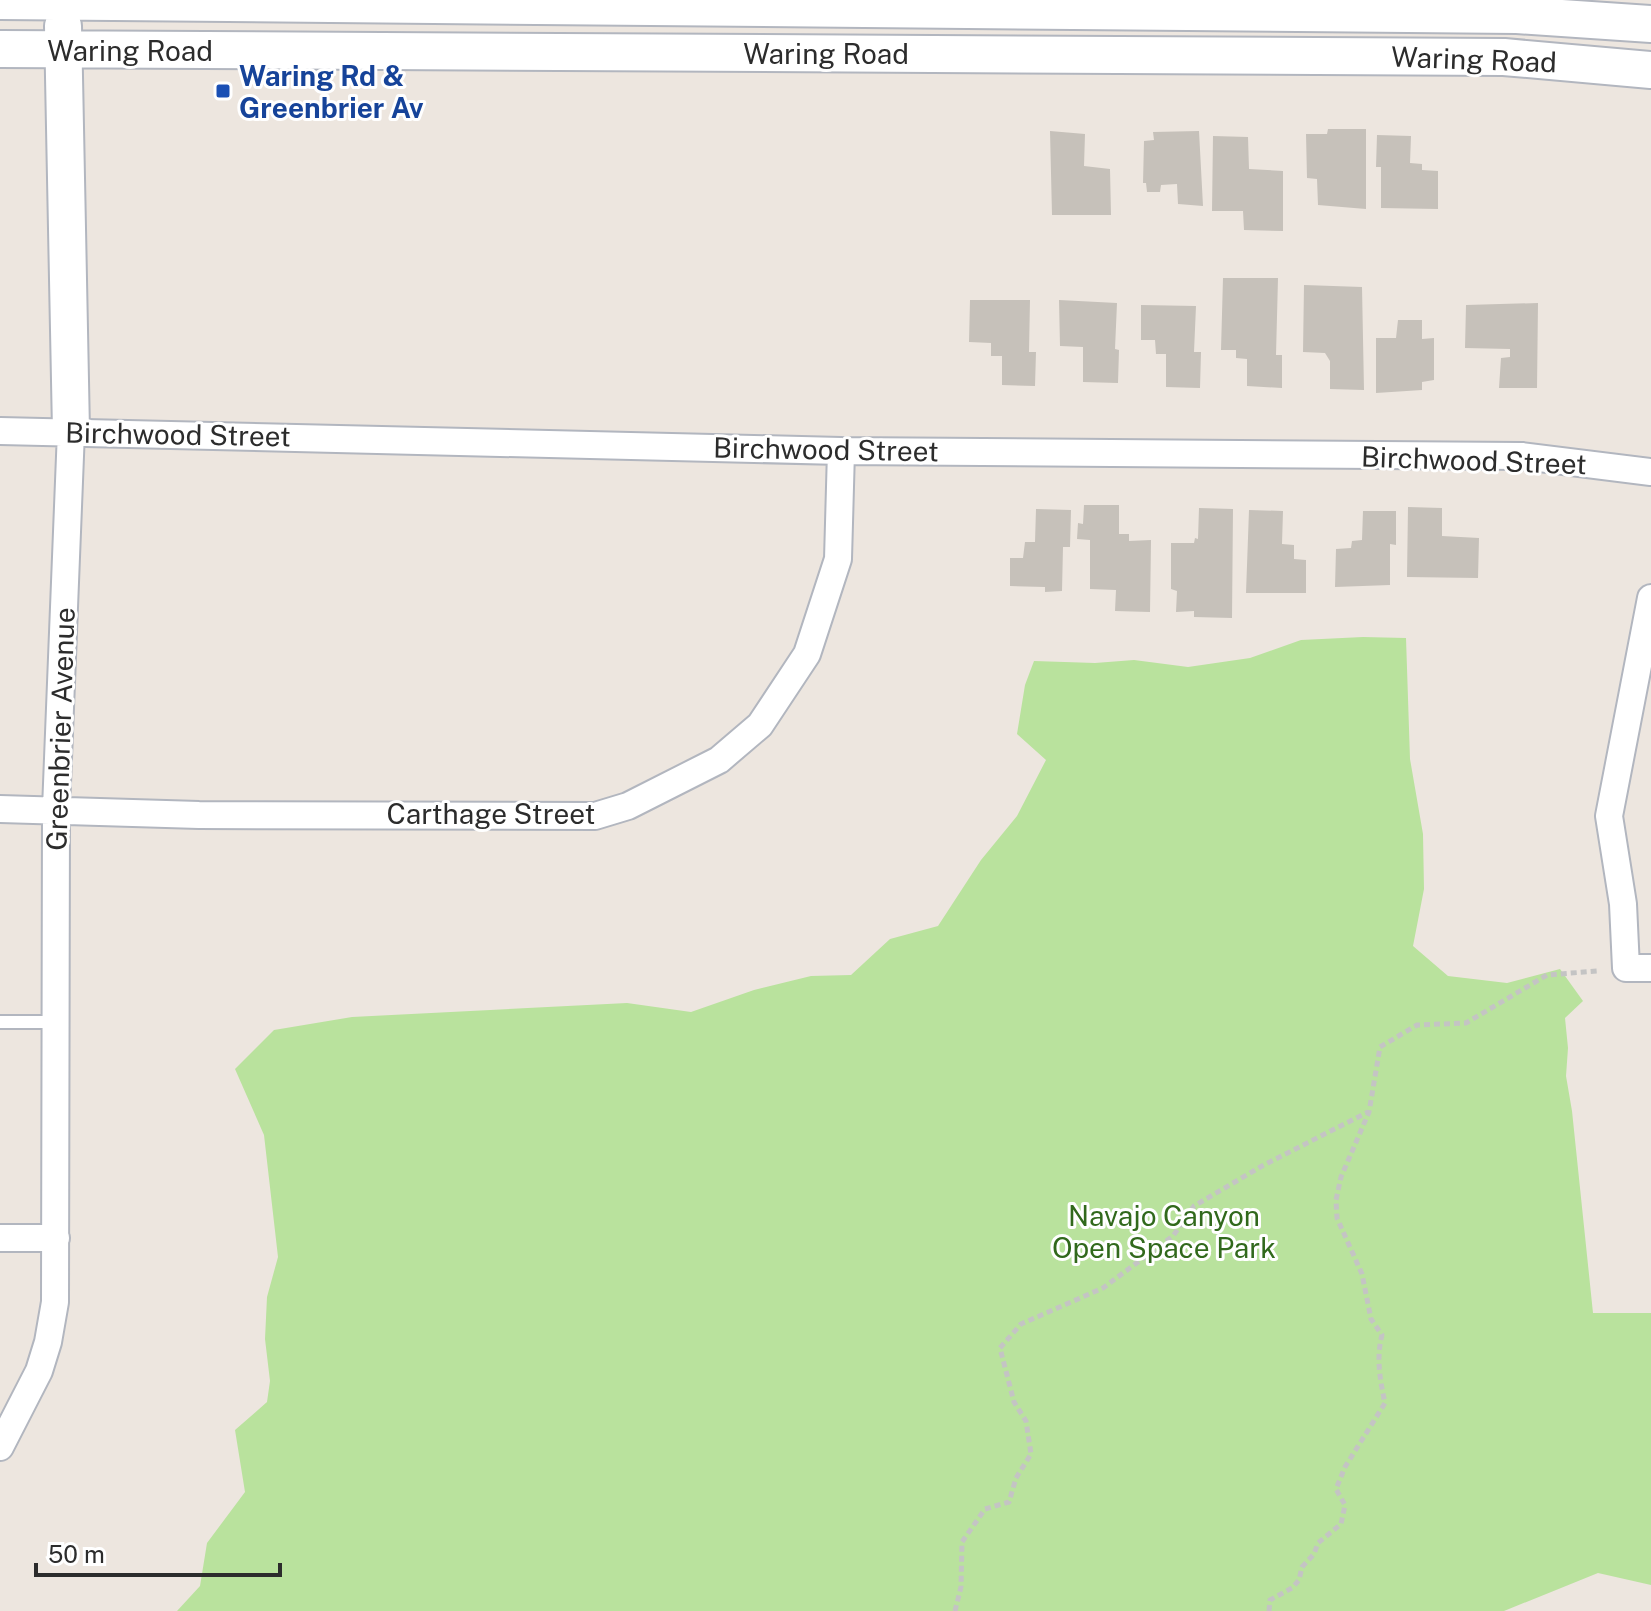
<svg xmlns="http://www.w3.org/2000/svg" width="1651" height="1611" font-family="'Public Sans',sans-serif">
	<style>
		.green { fill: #b9e29d }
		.building { fill: #c6c1ba }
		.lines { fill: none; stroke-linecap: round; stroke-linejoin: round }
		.lane-casing { stroke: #b2b6bf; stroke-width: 16 }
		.street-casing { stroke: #b2b6bf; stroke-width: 30 }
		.secondary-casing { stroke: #b2b6bf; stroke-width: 40 }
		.path { stroke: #c4c4c4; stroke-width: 5; stroke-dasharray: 6 4; stroke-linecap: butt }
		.lane { stroke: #fff; stroke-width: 12 }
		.street { stroke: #fff; stroke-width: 26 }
		.secondary { stroke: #fff; stroke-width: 36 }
		.transit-dot { fill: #1a4fb4; stroke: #fff; stroke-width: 3 }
		.labels { text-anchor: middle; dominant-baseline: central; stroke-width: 6; stroke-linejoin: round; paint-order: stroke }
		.street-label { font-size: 28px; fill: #2c2c2c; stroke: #fff }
		.transit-label { font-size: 28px; font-weight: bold; fill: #164399; stroke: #fff; text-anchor: start }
		.park-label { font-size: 28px; fill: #31691c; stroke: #fff }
	</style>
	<rect width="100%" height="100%" fill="#ede6df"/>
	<path class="green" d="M1363,637L1406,638L1410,759L1423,834L1424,889L1413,946L1448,976L1507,983L1560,969L1583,1001L1565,1018L1568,1048L1566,1076L1572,1111L1593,1313H1651V1585L1598,1573L1504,1611H177L200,1586L207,1543L245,1492L235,1430L267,1402L270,1381L265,1339L267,1297L278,1257L264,1135L235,1069L274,1030L352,1017L627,1003L691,1012L754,990L811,976L851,975L890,939L938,926L981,860L1017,816L1046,760L1017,734L1025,685L1034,661L1095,663L1134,660L1188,667L1250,658L1301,640Z"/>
	<path class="building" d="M1328,129H1366V209L1318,205L1317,179L1307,178L1306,134H1327Z
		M1050,131L1085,134L1084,166L1110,169L1111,215H1052Z
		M1199,131L1203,206L1178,204L1177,184L1161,185L1160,192H1147L1146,183H1143L1144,141L1154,140L1153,132Z
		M1377,135L1411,136L1410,163L1422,164V170L1438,171V209L1381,208V167H1376Z
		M1213,136L1248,137L1249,169L1283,171V231L1244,230L1243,211H1212Z
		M1223,278H1278L1276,355H1282V388L1247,386V359L1236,358V350H1221Z
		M1304,285L1362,287L1364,390L1330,389V361L1325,353L1303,352Z
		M970,300H1030L1029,352H1036L1035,386L1002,385V356H991V343L969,342Z
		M1059,300L1117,303L1115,349L1119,350L1118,383L1083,382V347L1060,346Z
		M1538,303L1537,388H1499L1501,358L1510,357V349L1465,348L1466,305Z
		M1141,305L1196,306L1194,352H1201L1200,388L1166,387V354H1156L1155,340H1141Z
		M1398,320H1422V339L1434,338V380L1422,382V390L1376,393V338H1396Z
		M1084,505H1119V534H1129V541L1151,540L1150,612L1115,611L1116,590L1090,589V540L1077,539L1078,523L1083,524Z
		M1408,507L1442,508V536L1479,538L1478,578L1407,577Z
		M1199,508L1233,509L1232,618L1194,617V611L1176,612L1177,591L1171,589V543H1194L1195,538L1198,539Z
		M1036,509L1071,510L1070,547H1063L1062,591L1045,592V587L1010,586V558H1023L1025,542H1035Z
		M1249,510L1283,511L1282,544L1294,545V559L1306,560V593H1246Z
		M1363,511H1396V545L1390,544V585L1335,587L1336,549L1351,548L1352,541L1362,540Z"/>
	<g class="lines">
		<defs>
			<path id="lane" d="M0,1022H56"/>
			<path id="street" d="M0,431L841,451L1522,456L1651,472
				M1651,598L1609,816L1623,904L1626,968H1651
				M0,809L199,815L595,816L628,806L719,760L760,725L807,654L838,559L841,451
				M0,1238H56
				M0,1447L39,1371L48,1342L55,1302L56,809L71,431"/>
			<path id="secondary" d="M0,1L1517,15L1651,24
				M63,26L71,431
				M0,49L1504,57L1651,70"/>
		</defs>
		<use href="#lane" class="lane-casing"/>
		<use href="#street" class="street-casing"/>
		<use href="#secondary" class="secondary-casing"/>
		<path class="path" d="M955,1611L961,1587L962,1542L985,1509L1009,1502L1016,1478L1031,1454L1026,1421L1014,1402L1000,1348L1021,1324L1103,1288L1173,1236L1194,1206L1262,1166L1368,1112
			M1269,1611L1270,1600L1292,1588L1299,1580L1302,1567L1314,1554L1318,1543L1341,1524L1345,1505L1336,1489L1345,1467L1385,1403C1380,1380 1376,1358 1382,1335L1371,1319L1362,1274L1337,1218L1336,1200L1341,1177L1369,1112L1380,1047L1417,1025L1466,1023L1547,975L1597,971"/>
		<use href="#lane" class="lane"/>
		<use href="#street" class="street"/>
		<use href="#secondary" class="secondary"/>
	</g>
	<rect class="transit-dot" x="215" y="83" width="16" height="16" rx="4"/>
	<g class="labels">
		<g class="street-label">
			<text x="130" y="50">Waring Road</text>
			<text x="826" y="53">Waring Road</text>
			<text transform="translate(1474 59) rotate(2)">Waring Road</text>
			<text transform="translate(178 434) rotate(1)">Birchwood Street</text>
			<text transform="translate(826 449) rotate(1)">Birchwood Street</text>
			<text transform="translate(1474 460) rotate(2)">Birchwood Street</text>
			<text transform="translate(60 729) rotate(-88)">Greenbrier Avenue</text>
			<text x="491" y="813">Carthage Street</text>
		</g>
		<g class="transit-label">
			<text x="239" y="75">Waring Rd &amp;<tspan x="239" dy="32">Greenbrier Av</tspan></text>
		</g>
		<g class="park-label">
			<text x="1164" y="1215">Navajo Canyon<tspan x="1164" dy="32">Open Space Park</tspan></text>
		</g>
	</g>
	<path d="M36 1563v12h244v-12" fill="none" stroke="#2c2c2c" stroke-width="4"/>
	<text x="48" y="1563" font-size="24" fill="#2c2c2c" stroke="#ffffff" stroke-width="6" paint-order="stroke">50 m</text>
</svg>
